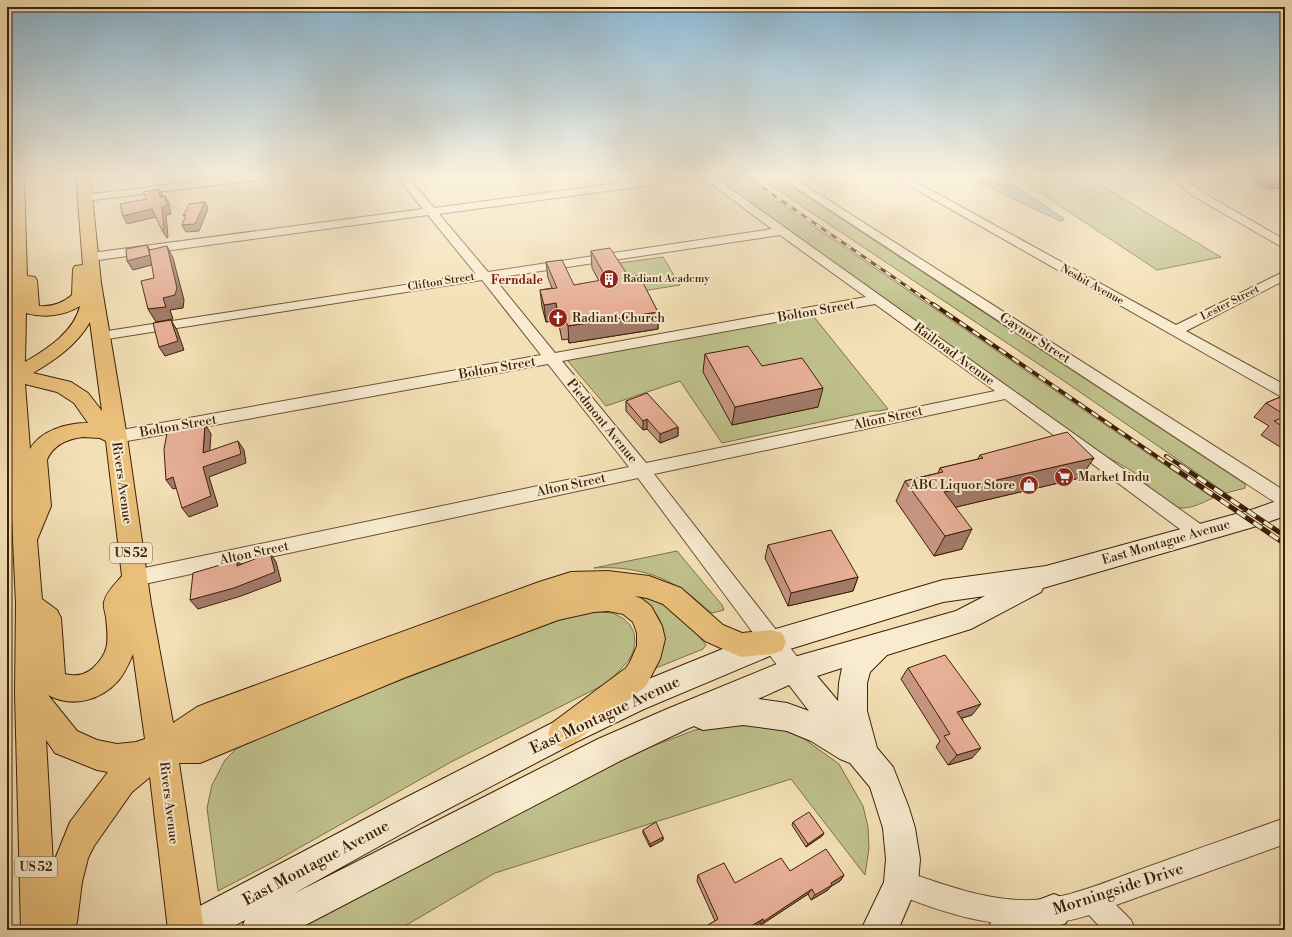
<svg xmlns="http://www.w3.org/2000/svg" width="1292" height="937" font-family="'Libre Bodoni',serif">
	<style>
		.green { fill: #bfc18c; stroke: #7e7049 }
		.water { fill: #9ebbb7; stroke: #777d70 }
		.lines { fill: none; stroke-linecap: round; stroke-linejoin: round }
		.minor-casing { stroke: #6b5032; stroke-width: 2 }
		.secondary-casing { stroke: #3d2006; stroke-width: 2 }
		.primary-casing { stroke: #3d2006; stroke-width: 2 }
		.minor { fill: #f8ebd0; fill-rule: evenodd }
		.secondary { fill: #f8ebd0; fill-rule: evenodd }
		.primary { fill: #eac07b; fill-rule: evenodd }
		.rail-far2-casing { stroke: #3d2006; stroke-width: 3 }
		.rail-far1-casing { stroke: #3d2006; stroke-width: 4 }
		.rail-casing { stroke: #3d2006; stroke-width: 5 }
		.rail-far2 { stroke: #f8ebd0; stroke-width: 2; stroke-dasharray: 6; stroke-linecap: butt }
		.rail-far1 { stroke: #f8ebd0; stroke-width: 2.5; stroke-dasharray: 8; stroke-linecap: butt }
		.rail { stroke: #f8ebd0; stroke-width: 3.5; stroke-dasharray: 10; stroke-linecap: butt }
		.wall { fill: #c89683; stroke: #3d2006 }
		.shaded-wall { fill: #a27a6a; stroke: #3d2006 }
		.building { fill: #e8af98; stroke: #3d2006 }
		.labels { text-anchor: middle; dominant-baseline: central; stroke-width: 4; stroke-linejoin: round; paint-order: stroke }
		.far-poi-label { font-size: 11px; fill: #3d2006; stroke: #f8ebd0; text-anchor: start }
		.far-street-label { font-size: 11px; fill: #3d2006; stroke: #f8ebd0 }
		.far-neighbourhood-label { font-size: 12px; font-weight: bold; fill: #7a1f14; stroke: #f8ebd0 }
		.shield { fill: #f8ebd0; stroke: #755d43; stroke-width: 1 }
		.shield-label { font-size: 12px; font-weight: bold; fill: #3d2006 }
		.street-label { font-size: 13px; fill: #3d2006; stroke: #f8ebd0 }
		.poi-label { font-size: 13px; fill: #3d2006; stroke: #f8ebd0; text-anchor: start }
		.near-street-label { font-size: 16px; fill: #3d2006; stroke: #f8ebd0 }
	</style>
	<rect width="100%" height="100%" fill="#f4e0b6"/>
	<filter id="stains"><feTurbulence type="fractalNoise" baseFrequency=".005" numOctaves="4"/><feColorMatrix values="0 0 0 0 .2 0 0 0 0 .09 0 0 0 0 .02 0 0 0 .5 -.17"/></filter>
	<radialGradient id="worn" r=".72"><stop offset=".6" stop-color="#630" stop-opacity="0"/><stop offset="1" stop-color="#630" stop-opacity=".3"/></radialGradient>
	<path class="green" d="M714,177H741L1213,498C1204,502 1193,508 1183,508C1168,509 1147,483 1136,474C1125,466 1113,460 1101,454Z
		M758,177H778L1245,484V488L1226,493L1064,381Z
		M1016,177H1087L1221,257L1157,270Z
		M663,257L680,285L630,293L613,264Z
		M810,312L888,409L879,411H872L722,443L680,381L606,406L567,360Z
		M677,551L722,605L724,610L712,613C702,606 693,596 683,590C656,572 625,566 594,568Z
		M636,596C642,597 649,597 655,599C676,607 692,628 706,645L703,649L656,668C669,635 667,617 636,596Z
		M597,612L613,613L624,619L630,625L634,633L635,642L633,652L629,660L609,682L451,762L283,857L218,891L207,808L212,785L225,760L236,749L274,728L565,618L582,613Z
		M735,725L777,727L803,738L839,764L863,806L868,827L869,848L865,875L791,779L495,873L398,930H281L640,751L695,730Z"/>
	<path class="water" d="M968,177L1000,178L1007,180L1063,218L1064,220L1060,221Z"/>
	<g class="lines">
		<defs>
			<path id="minor" d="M230,177H262L257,180L85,201L80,198L85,195Z
				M397,177H408L434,208L663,177H692L687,180L439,214L488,272L772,229L702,177H714L1206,528L1208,533L1206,538L1199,540L1192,538L1005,399L654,474L802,663L805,670L802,677L794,680L786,677L638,478L135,586L128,584L125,578L128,572L135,570L629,467L548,364L116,443L110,441L108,437L110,433L116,431L541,355L482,280L101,340L96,339L94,336L96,333L101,332L476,274L428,215L91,261L87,260L85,257L87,254L91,253L423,209ZM780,235L866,297L555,353L494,278ZM875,304L995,391L646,463L562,361Z
				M780,177H792L1285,491V507L1279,505Z
				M894,177H907L1176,325L1285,271V280L1186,331L1285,385V397L1280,396Z
				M1174,177H1184L1200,191L1285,240V249L1192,195L1177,182Z
				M1263,177H1276L1285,183V190Z
				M1285,818V844L1116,905L1131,920L1135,930H1103L1089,915C1020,937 957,919 892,892L888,883L892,874L901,870C939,883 978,898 1019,900C1060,902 1098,885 1136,871C1185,853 1235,836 1285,818Z"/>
			<path id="secondary" d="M1285,498V516L1257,526L1043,588L1041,592L971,629L887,655L870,672L867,683V711L877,748L893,767L909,808L915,828L920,859L918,883L898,930H861L884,882L886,859L883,828L870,787L850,763L840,759L811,741L787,731L743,725L703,730L694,726L687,729L620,761L296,930H241L245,920L227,930H174L179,917L401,800L552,723L624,689L762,633L943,580L1046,566L1254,509ZM985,596L956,611L794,657L667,709L598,739L293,894L423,822L574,743L644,709L777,653L943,602ZM842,668L839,683L838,701L817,676ZM789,685L809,711L787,703L758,699Z
				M1054,894L1066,899L1071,911L1066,923L1050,930H988L993,917Z"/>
			<path id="primary" d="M10,177H24L27,276L35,277L37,281L39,306C52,307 63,303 72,295L73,269L75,266L83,265L76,177H90L101,283L127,437L151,604L173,723L197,707L207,703L539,582L571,572L608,571L649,576L681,588L723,625L742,633L772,630L782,633L786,642L782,651L772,654L741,657L705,641L663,604L647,598L635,596L642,599L651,606L662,626L665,639L660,659L646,686L574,743L563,748L552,743L548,733L552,723L626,668L630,662L637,646V633L633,622L623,614L608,611L594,612L558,620L406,677L200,763H179L204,930H168L150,777L132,792L94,846L88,858L82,882L77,922L74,930H21L15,693L16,604L7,410V345L11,276ZM80,306C74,332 47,349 25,362L26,313C44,318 64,316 80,306ZM90,322L102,411L88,393L71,382L33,373C55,360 77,345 90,322ZM25,384L57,392L74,403L88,423C67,423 41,430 30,449ZM83,437L100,438L106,441L122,576C116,583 106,592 104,602C103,606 105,612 106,617C108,639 111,651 93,668C85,675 76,677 65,674L61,618L57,610L42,599L37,540L51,506L47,460C53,445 67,439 83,437ZM133,654L145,739L136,742L117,744L97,740L77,731L48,695C72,708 100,701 118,681C125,673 129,663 133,654ZM46,740L55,753L97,770L108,772L70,822L53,864Z"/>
		</defs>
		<use href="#minor" class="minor-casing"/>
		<use href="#secondary" class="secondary-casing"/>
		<use href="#primary" class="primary-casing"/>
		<use href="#minor" class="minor"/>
		<use href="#secondary" class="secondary"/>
		<use href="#primary" class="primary"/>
		<defs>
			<path id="rail-far2" d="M747,177L934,305"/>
			<path id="rail-far1" d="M933,304L1172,467
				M1166,456L1183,467"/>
			<path id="rail" d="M1171,466L1285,544
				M1181,466L1285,536"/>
		</defs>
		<use href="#rail-far2" class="rail-far2-casing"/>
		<use href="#rail-far1" class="rail-far1-casing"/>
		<use href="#rail" class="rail-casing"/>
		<use href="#rail-far2" class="rail-far2"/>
		<use href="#rail-far1" class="rail-far1"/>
		<use href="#rail" class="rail"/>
	</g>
	<path class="wall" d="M1244,177H1285V181H1284L1279,188L1269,189Z
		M591,251L629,277L658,312V329L569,343L568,339L562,340L558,320L546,322L542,307L540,290L552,288L548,278L546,262L574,285L599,281L592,268Z
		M705,354L762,366L818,407L732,425L703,372Z
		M1285,395V450L1261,435L1269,426L1254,417L1266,403Z
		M626,401L678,427V436L660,443L647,429L643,430L626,411Z
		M980,455L1094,458L1080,478L956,507L962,549L934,556L896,501L905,481L938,473L940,468L978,459Z
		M768,545L858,577L853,591L788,606L765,558Z
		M908,668L972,715L962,718L972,758L948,765L936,747L940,741L901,679Z
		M793,822L824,833L822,836L806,847L792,825Z
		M643,830L663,837V840L650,847L643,833Z
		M790,871L844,875L840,881L830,887L828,890L811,900L808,894L761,925L760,923L749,930H707L708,925L715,921L697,881L698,875L735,883Z"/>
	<path class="shaded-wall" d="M1277,177H1285V180L1279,188L1269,189Z
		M159,189L163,196L160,197Z
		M165,196L169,203L171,214L166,215L168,237L167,238L162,230V207Z
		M205,202L208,209L199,231L186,232L182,225Z
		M152,209L156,217L127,224L123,216Z
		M147,245L152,254L155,264L133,270L127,261Z
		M167,246L173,258L184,300L183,308L170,310L173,319L156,322L148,309L163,298Z
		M556,303L558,320L546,322L544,305Z
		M658,312V329L569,343L568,326Z
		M171,320L177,330L184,350L165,356L159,347Z
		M823,388L818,407L732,425L735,407Z
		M647,419V429L643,430V421Z
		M205,424L211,434L209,462L203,453Z
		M678,427V436L660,443V434Z
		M238,441L244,450L246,463L209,477L218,506L189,517L182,508L203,467Z
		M1094,458L1080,478L935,512L944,492Z
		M173,477L180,487L173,489L166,480Z
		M972,529L962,549L934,556L945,536Z
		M270,553L276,562L281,581L241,596L198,609L190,600Z
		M237,560L244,569L237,566Z
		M858,577L853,591L788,606L791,593Z
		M981,704L972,715L949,722L957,712Z
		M981,748L972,758L948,765L957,755Z
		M824,833L822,836L806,847L808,844Z
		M663,837V840L650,847V844Z
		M844,875L840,881L830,887L828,890L811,900L815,895L831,883Z
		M812,889L808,894L761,925L764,921Z
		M763,919L760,923L749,930H744Z"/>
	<path class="building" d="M159,189L160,197L165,196L167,206L162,207L164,230H162L152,209L123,216L120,204L147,199L143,192Z
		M205,202L195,224L182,225L186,215L183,216L189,204Z
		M147,245L150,255L127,261L126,249Z
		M167,246L177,288L175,295L163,298L166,307L148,309L141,281L154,278L149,250Z
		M610,248L629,277L639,275L658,312L568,326L566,322L560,323L556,303L544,305L540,290L557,288L546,262L562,260L574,285L607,279L591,251Z
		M171,320L178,341L159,347L153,323Z
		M748,346L762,366L802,358L823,388L735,407L705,354Z
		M647,393L678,427L660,434L647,419L643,421L626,401Z
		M1285,395V415L1266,403Z
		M1285,417V428L1274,421Z
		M205,424L203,453L238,441L241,454L203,467L211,496L182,508L173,477L166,480L164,449L167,433Z
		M1067,432L1094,458L944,492L972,529L945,536L905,481L943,472L940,468L983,458L980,455Z
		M831,530L858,577L791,593L768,545Z
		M270,553L275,572L234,588L190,600L193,573L237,560V566Z
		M945,655L981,704L957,712L981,748L957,755L944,736L950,734L908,668Z
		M809,812L824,833L808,844L793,822Z
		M656,822L663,837L650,844L643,830Z
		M826,849L844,875L831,883L832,885L815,895L812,889L764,921L763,919L744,930H710L708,925L718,919L698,875L724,863L735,883L781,858L790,871Z"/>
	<linearGradient id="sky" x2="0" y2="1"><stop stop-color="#8ab7d4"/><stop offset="0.57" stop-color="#faf1de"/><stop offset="1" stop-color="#faf1de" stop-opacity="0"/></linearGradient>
	<rect width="1292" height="308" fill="url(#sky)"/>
	<defs>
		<symbol id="building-disc" viewBox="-11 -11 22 22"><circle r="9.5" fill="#8f2418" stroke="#f8ebd0"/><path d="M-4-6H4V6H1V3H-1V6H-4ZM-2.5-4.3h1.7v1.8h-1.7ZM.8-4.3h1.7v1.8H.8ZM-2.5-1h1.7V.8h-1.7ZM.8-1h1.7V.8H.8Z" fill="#fff"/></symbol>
		<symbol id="church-disc" viewBox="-11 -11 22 22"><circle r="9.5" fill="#8f2418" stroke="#f8ebd0"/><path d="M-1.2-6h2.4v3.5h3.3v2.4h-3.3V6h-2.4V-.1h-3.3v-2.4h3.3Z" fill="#fff"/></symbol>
		<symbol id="supermarket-disc" viewBox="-11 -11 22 22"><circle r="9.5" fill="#8f2418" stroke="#f8ebd0"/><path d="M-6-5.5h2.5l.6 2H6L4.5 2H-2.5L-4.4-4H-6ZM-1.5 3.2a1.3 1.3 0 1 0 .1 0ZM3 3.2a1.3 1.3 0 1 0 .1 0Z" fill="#fff"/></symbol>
		<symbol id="shop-disc" viewBox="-11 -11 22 22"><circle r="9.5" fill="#8f2418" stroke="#f8ebd0"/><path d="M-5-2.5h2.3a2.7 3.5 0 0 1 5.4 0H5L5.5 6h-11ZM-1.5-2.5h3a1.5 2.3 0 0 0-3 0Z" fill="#fff"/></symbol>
	</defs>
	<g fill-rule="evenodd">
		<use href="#building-disc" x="598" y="268" width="22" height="22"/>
		<use href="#church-disc" x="547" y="307" width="22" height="22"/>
		<use href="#supermarket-disc" x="1053" y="466" width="22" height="22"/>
		<use href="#shop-disc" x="1018" y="474" width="22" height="22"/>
	</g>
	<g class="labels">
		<g class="far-poi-label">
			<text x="623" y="279">Radiant Academy</text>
		</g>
		<g class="far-street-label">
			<text transform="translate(441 282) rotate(-9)">Clifton Street</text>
			<text transform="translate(1092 285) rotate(29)">Nesbit Avenue</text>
			<text transform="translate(1230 303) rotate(-27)">Lester Street</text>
		</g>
		<g class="far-neighbourhood-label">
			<text x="517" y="280">Ferndale</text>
		</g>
		<g class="shield">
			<rect x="110" y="543" width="42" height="20" rx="3"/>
			<rect x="15" y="857" width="42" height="20" rx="3"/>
		</g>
		<g class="shield-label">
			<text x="131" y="553">US 52</text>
			<text x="36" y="867">US 52</text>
		</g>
		<g class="street-label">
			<text transform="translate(816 311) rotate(-10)">Bolton Street</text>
			<text transform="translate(1035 338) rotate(33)">Gaynor Street</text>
			<text transform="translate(954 354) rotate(36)">Railroad Avenue</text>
			<text transform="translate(497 368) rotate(-10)">Bolton Street</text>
			<text transform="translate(888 418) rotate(-12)">Alton Street</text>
			<text transform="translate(602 421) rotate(51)">Piedmont Avenue</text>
			<text transform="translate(178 426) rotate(-10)">Bolton Street</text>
			<text transform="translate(122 483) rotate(82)">Rivers Avenue</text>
			<text transform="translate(571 485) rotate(-12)">Alton Street</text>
			<text transform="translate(1166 542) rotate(-16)">East Montague Avenue</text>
			<text transform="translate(254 553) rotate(-12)">Alton Street</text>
			<text transform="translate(169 803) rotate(83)">Rivers Avenue</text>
		</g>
		<g class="poi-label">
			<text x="572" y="318">Radiant Church</text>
			<text x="1078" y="477">Market Indu</text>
			<text x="1015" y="485" text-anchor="end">ABC Liquor Store</text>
		</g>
		<g class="near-street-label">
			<text transform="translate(605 715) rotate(-25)">East Montague Avenue</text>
			<text transform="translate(316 863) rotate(-28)">East Montague Avenue</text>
			<text transform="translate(1118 889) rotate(-18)">Morningside Drive</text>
		</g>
	</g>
	<rect width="1292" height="937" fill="none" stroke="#f4e0b6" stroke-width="24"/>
	<rect x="8" y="8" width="1276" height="921" fill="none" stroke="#3d2006" stroke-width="2"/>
	<rect x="12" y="12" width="1268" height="913" fill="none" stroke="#3d2006"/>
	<rect width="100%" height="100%" filter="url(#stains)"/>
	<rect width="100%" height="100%" fill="url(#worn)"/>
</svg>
